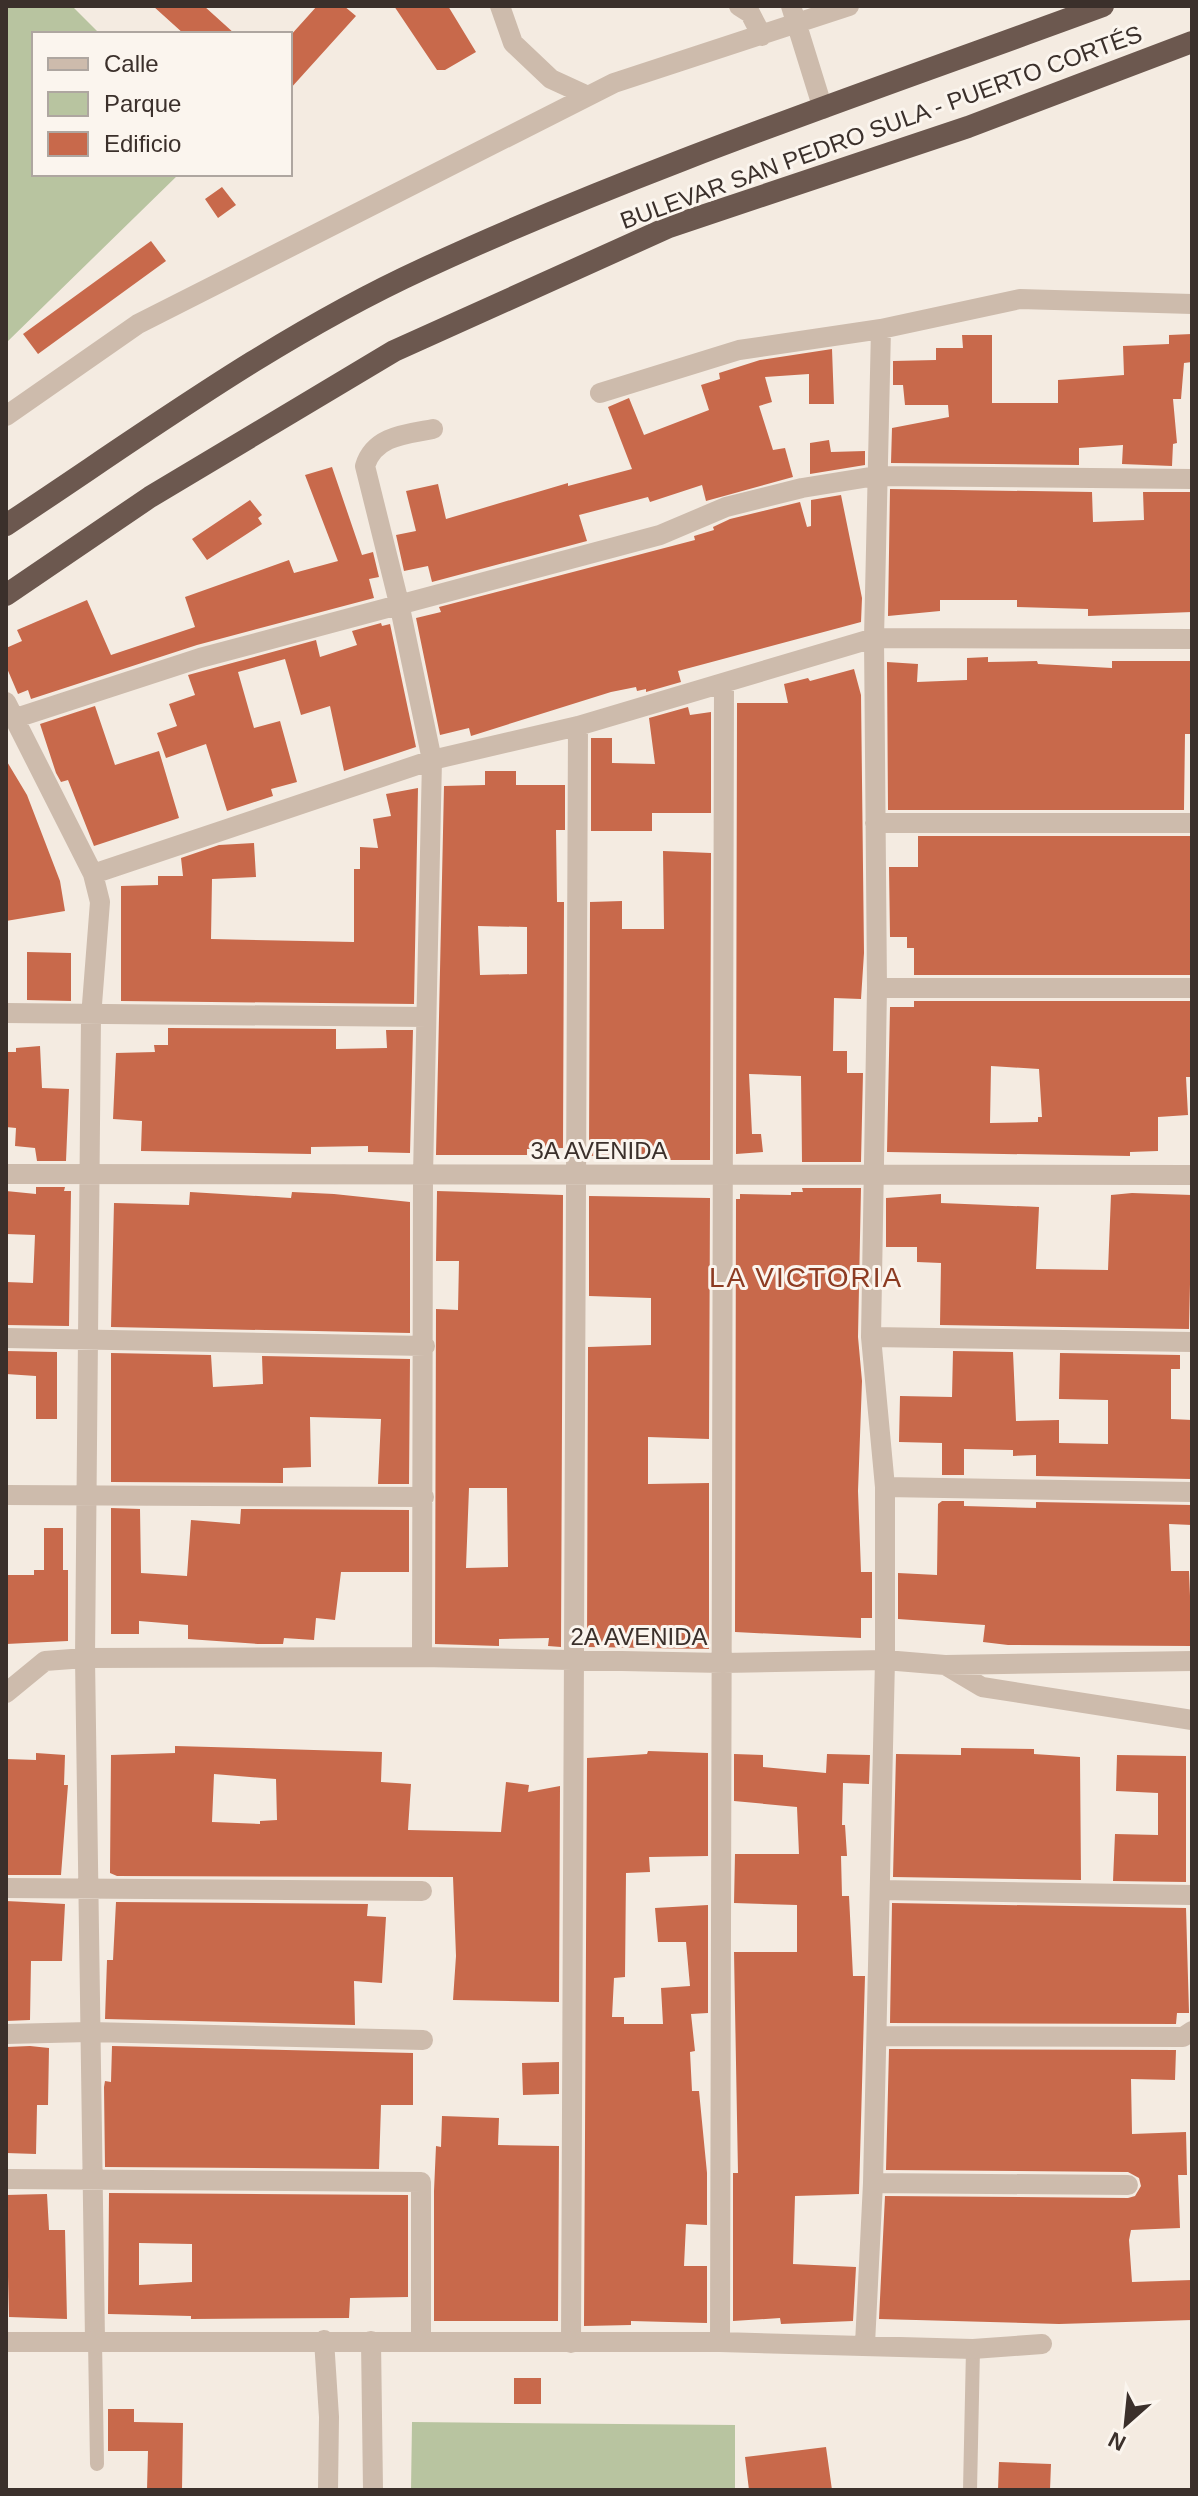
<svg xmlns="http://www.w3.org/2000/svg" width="1198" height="2496" font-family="Helvetica,sans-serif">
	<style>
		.green { fill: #b8c4a0 }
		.building { fill: #c8694b; fill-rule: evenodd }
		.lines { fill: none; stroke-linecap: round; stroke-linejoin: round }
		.service { stroke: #cdbbac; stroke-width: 14 }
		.minor { stroke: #cdbbac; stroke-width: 20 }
		.trunk { stroke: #6c584f; stroke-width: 22 }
		.labels { text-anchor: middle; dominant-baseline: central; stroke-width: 6; stroke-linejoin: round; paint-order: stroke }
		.street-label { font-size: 24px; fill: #3b302b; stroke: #fbf5ee }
		.quarter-label { font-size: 28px; letter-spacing: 2px; fill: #8c3b22; stroke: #fbf5ee }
	</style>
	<rect width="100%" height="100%" fill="#f4ebe1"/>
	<path class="green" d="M6,6H72L100,34H34V174H179L6,343Z
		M412,2422L735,2425V2490H411Z"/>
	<path class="building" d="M153,6H204L235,34H184Z
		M317,6H344L356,16L290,89V36Z
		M394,6H448L476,52L445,70H437Z
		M222,187L236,205L218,218L205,199Z
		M151,241L166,261L38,354L23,334Z
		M1192,334V362L1184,363L1181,399H1173L1177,443L1173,444L1172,466L1122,464L1123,445L1079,448V465L891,463L892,428L949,417L948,405H905L903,385H893V361L936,360V348H963L962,335H992V403H1058V380L1124,375L1123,346L1169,344V335Z
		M832,349L834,404H809V374L765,377L772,402L759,406L773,450L785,448L793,477L706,501L702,485L650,502L648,497L579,515L587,541L432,582L428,566L404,571L396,535L416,531L406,491L438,484L446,519L568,483V486L632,469L608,407L629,398L644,435L709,410L701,385L720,379L719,373L760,360Z
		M829,440L831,452L865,451V465L810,474V443Z
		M332,467L362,555L373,552L379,577L369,579L374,598L197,645L31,699L28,690L18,694L6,666V648L22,641L17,630L87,600L111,655L195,627L185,597L289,560L294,573L338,561L305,475Z
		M890,489L1092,492L1093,522L1144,520L1143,492H1191L1192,612L1088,616V609L1017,607V600H940V611L888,616Z
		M841,495L862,598L861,622L678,671L681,682L646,692V689L637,691L636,687L611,692L471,736L469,728L440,735L416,618L441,612L439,607L695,540L694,536L714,530L713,527L730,519L800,502L807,527L811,526V500Z
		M250,500L262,515L258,518L262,524L207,560L192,539Z
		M381,623L382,626L390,624L416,747L344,771L330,706L301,715L285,659L238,672L254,728L280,721L297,782L271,789L273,796L227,811L206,744L166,758L157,733L177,726L169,704L195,695L188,675L316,640L320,657L357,645L352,631Z
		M988,657V662L1037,661L1038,664L1112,668V661H1190V734H1185L1184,810H888L887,662L918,664L917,682L967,680V658Z
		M854,669L861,695L864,953L861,999L834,998L833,1051H847V1073H863L861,1162H802L801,1076L749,1074L752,1134H761L763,1152L736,1154L737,703H788L784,684L808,678L810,681Z
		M95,706L115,765L159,751L179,818L94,846L68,780L61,782L56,773L40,724Z
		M688,707L690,715L711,712V813H652V831H591V738H612V763L655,764L649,718Z
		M6,760L27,795L60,881L65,911L6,921Z
		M485,771H516V785H565V830H556L557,902H564L563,1148L527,1149V1155H436L444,786L485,785ZM478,926L527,927V974L480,975Z
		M418,788L414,1004L121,1001V886L158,885V876H183L181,858L219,845L254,843L256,877L212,879L211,939L354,942V869H360V847L378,848L373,819L391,816L386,794Z
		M918,836H1190L1192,975H914V948H907V937H890L889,867H918Z
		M663,851L711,853L710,1160H669L668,1155L589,1156L590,902L622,901V929H664Z
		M27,952L71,953V1001L27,1000Z
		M914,1001H1192V1077H1186L1188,1115L1158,1117V1151L1130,1152V1156L887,1152L890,1007H914ZM991,1066L1039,1069L1042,1117H1038V1122L990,1123Z
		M168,1028L336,1029V1049L387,1048L386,1030H413L410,1153L368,1152V1146L311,1147V1154L141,1151L142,1121L113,1119L116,1053L155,1052L154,1045H168Z
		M40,1046L42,1088L69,1089L66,1161H37L35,1148L15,1146L16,1128L6,1127V1052H16V1048Z
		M36,1187H65L64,1191H71L69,1326L6,1325V1282L33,1283L35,1235L6,1234V1191L36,1194Z
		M802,1188H861L858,1337L862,1381L858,1491L861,1572H872V1618H861V1638L735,1632L736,1199H740V1194L791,1195V1192H803Z
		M437,1191L563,1195L561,1647L548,1646L549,1638L499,1639V1646L435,1644L436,1309L458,1310L459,1261H436ZM469,1488H507L508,1567L466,1568Z
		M190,1192L291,1198L292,1192L334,1194L410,1202V1333L111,1327L114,1203L189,1205Z
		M1132,1193L1192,1195L1189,1329L940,1325L941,1263L917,1262V1247H886V1198L941,1194V1203L1039,1207L1036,1269L1108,1270L1111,1195Z
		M589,1196L710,1198L709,1439L648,1437V1484L709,1483V1649L587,1647L588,1347L651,1345V1298L589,1296Z
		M6,1351L57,1352V1419H36V1376L6,1374Z
		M953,1351L1013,1352L1016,1421L1059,1420V1443L1108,1444V1400L1059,1399L1060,1353L1180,1355V1369H1171V1419L1192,1420L1191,1479L1036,1476V1455L1013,1456V1450L964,1449V1475H942V1443L899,1442L900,1396L952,1397Z
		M111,1353L211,1355L213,1387L263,1384L262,1356L410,1359L409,1484H378L381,1419L310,1417L311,1467L283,1468V1483L111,1482Z
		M942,1501H964V1506L1036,1508V1502L1192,1505V1525L1169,1524L1171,1571H1189L1192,1646L1008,1645L983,1642L985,1625L898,1619V1573L937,1575L938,1504Z
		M111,1508L140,1509L141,1573L187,1576L191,1520L240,1524L241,1509L409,1510V1572H341L335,1620L316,1618L314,1640L284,1638L283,1644H258L188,1639V1625L139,1621V1634H111Z
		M44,1528H63V1570H68V1641L6,1644V1575H34V1570H44Z
		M175,1746L382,1752L381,1782L411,1784L408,1830L501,1832L506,1782L529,1785L528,1792L560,1786L559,2002L453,2000L456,1956L453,1877L117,1876L110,1873L111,1755L175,1753ZM214,1774L276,1779L277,1820L260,1821V1824L212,1822Z
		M961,1748L1034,1749V1754L1080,1757L1081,1880L893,1877L896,1754L961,1755Z
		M648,1751L708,1753V1856L649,1857L650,1872L626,1873L625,1977L614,1978L612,2017H624V2024H663L661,1988L690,1986L686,1942H658L655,1908L708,1905V2013L691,2014L695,2051L690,2052L692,2091H699L707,2173V2225L686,2224L684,2266H707V2323L631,2321V2325L584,2326L587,1758L647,1754Z
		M36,1753L65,1755L64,1785H68L61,1875H6V1759L36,1760Z
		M734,1754L763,1755V1767L826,1773L827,1754L870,1755L869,1784L843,1783L842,1825H845L847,1856H841L842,1896H849L853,1976H865L859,2194L795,2196L793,2264L856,2267L853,2321L781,2324L780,2318L733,2321V2173H738L734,1952H797V1905L734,1903L735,1854H799L797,1807L734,1801Z
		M1117,1755L1186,1756V1882L1113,1881L1115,1834L1158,1835V1793L1116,1791Z
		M6,1901L65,1904L62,1961H31L30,2020L6,2021Z
		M116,1902L368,1904L367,1916L386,1917L382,1983L354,1981L355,2025L105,2019L107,1960H113Z
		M892,1903L1186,1908L1189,2013H1177L1176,2024L890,2023Z
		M30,2046L49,2048L48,2105H37L36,2154L6,2153V2047Z
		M112,2046L413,2053V2105H381L379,2169L105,2167L104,2087L105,2081L111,2082Z
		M889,2049L1176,2050L1175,2080L1131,2079L1132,2134L1186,2132L1187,2175H1178L1180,2228L1131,2230L1129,2240L1132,2282L1192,2280V2320L1059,2324L879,2319L885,2196L1128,2198L1135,2196L1141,2186L1139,2178L1128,2172L886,2170Z
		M559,2062V2094L523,2095L522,2063Z
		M442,2116L499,2118L498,2145L559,2146L558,2321H434V2191L436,2146L441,2147Z
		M109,2193L408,2195V2297L350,2298L349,2318L191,2319V2316L108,2314ZM139,2243L192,2244V2282L139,2285Z
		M47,2194L49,2230H65L67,2319L9,2317L6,2195Z
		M514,2378H541V2404H514Z
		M108,2409H134V2422L183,2423L182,2490H147L148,2451H108Z
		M826,2447L832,2490H749L745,2457Z
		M999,2462L1051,2464L1050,2490H998Z"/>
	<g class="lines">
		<path class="service" d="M95,2340L97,2464
			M970,2490L973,2349"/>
		<path class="minor" d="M500,6L513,43L551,79L588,96
			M739,6L750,13L762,36
			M791,6L823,109
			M600,393L739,350L881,329L1020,299L1192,304
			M6,416L138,324L614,83L849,6
			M6,702L93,874L100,902L91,1017L85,1658L95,2340
			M16,718L200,658L660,535L726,507L802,488L876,476L1192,479
			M875,823H1192
			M93,874L432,760L578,726L874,638L1192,639
			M877,988H1192
			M6,1013L426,1017
			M6,1174L1192,1175
			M871,1337L1192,1342
			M6,1338L425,1346
			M885,1487L1192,1492
			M6,1495L424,1497
			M422,1657L423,1175L432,760L399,603L365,466C374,436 406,434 433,429
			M945,1665L982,1687L1192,1720
			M6,1693L45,1661L85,1658L422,1657L723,1663L885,1660L945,1665L1192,1661
			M6,1888L422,1891
			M880,1890L1192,1895
			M6,2034L90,2032L423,2040
			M877,2036L1183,2037L1192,2031
			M6,2179L421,2182V2341
			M873,2183L1128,2185
			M324,2340L329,2417L328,2490
			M371,2341L373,2490
			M6,2342H720L973,2349L1042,2344
			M720,2342L724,685
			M571,2343L578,726
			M865,2344L873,2183L885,1660V1487L871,1337L877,988L874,638L881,329"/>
		<path class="trunk" d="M6,525C141,436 275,337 423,269C643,167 875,90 1103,6
			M6,595L150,497L394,351L669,227L968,127L1192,42"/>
	</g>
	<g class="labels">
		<g class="street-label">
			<text transform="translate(881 127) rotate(-20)">BULEVAR SAN PEDRO SULA - PUERTO CORTÉS</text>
			<text x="599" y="1150">3A AVENIDA</text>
			<text x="639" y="1636">2A AVENIDA</text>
		</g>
		<g class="quarter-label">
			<text x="806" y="1277">LA VICTORIA</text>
		</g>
	</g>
	<rect width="1198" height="2496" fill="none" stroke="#3b302b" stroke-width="16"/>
	<rect x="32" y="32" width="260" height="144" fill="#fbf5ee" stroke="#aea6a0" stroke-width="2"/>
	<rect x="48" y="58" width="40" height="12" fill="#cdbbac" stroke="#aea6a0" stroke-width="2"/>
	<text x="104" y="72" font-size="24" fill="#3b302b">Calle</text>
	<rect x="48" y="92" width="40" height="24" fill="#b8c4a0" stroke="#aea6a0" stroke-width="2"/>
	<text x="104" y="112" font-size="24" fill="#3b302b">Parque</text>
	<rect x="48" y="132" width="40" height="24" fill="#c8694b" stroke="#aea6a0" stroke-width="2"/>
	<text x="104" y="152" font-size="24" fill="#3b302b">Edificio</text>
	<g transform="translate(1126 2424) rotate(207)" stroke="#fbf5ee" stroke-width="6" paint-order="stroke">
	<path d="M0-6L14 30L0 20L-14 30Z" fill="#3b302b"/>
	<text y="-12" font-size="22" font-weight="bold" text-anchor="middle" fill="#3b302b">N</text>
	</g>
</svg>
